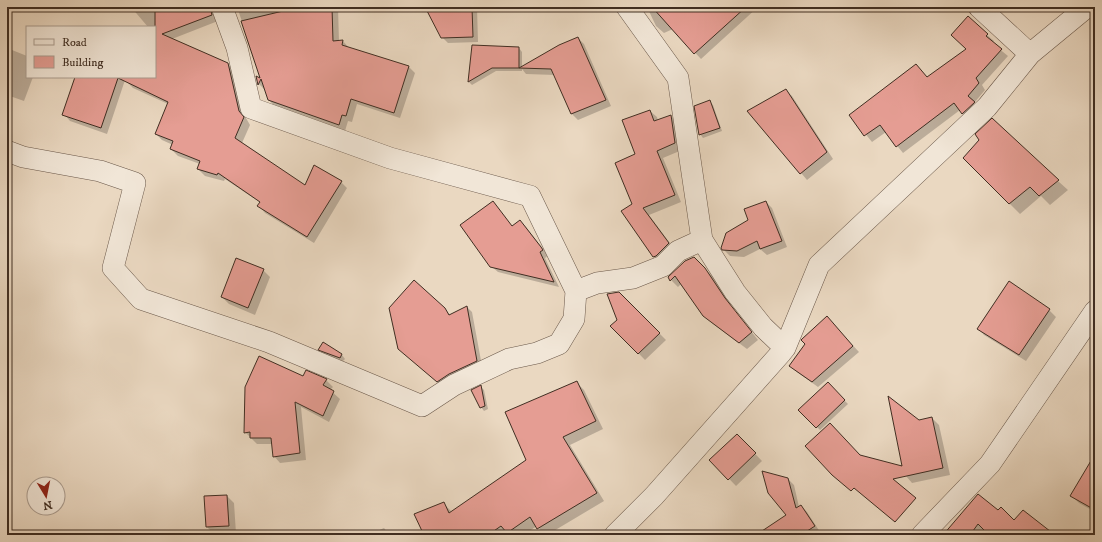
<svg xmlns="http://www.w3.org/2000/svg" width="1102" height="542" font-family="'IM FELL DW Pica',serif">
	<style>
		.shadow { fill: #0003 }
		.building { fill: #e59d93; stroke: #402e22 }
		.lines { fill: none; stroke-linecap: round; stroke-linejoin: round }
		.street-casing { stroke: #6a584a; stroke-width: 22 }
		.street { stroke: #f1e6d7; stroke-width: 21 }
	</style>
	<rect width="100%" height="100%" fill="#ead8c1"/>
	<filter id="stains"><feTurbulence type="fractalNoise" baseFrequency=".005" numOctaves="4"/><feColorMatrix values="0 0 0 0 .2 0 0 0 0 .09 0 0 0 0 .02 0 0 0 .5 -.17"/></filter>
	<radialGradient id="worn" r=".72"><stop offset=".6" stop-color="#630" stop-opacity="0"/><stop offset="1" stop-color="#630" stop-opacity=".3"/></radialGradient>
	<path class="shadow" d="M7,7H43V12Z
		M131,7H213L218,21L172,39L228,64L234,71L246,118L250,125L242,143L305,187L341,182L347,188L314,243L265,213L259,206L261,203L225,179L224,181L205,176L198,169L200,164L178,156L171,149L173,145L162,140L156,134L168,104L133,88L125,80L107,134L70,121L64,114L84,77H155V27H148Z
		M237,7H338L339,42L343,41L349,48L409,67L415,73L400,118L357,104L352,122L348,121L345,131L275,107L269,100L265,89V90L259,84L257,77L262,79Z
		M426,7H477L478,42L448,43L442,37Z
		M505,7H517L511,9Z
		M647,7H758L701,59L673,29L664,33L656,26Z
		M1025,7H1031L1027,10Z
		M969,18L987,35L994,41L992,43L1008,56L982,85L985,90L974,103L980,109L969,120L960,110L903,153L886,132L872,142L850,115L928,78L967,49Z
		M578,38L584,44L611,106L578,120L572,114L555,75L526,74L522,69V71H496L472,85L469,82L473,46L519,48L522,52V68Z
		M7,48L27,56V77H33L24,101L7,95Z
		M785,90L792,96L833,159L807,180L749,111Z
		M710,102L713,105L722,131L703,138L700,134Z
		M650,111L657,117L658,121L671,116L678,123L682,150L663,158L681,202L649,215L675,250L661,263L654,256L633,204L636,154Z
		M992,120L1058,181L1068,190L1050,205L1041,196L1020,214L964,158L980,140Z
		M493,202L512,227L520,221L526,227L547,254L548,256L545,258L559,287L498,272L491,266Z
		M766,202L772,208L787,247L767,255L760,249L744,257L730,256L723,249Z
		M694,258L712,276L732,307L758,340L747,349L712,323L682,283L678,287L671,280Z
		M263,270L270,277L255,315L229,304L222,297Z
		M1009,282L1049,310L1056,317L1026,361L984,335L978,328Z
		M619,293L666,340L645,360L612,326L618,320Z
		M467,307L472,312L482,366L443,387L405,354L444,308L451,316Z
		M833,324L859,352L818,387L797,372L791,366Z
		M323,344L342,355L345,359L343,361L323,353L320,350Z
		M303,377L326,380L333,387L330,390L340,399L329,422L301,407L306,460L280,463L274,456L272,444H257L245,432Z
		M576,382L584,390L603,429L570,445L604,501L547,535H545L537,526L523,535H427L443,503L452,512L527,461Z
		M828,384L848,404L820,430L800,410Z
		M481,387L484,390L488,409L484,411L481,407Z
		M932,418L939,425L950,475L912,483L906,476L919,421Z
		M737,435L762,461L736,486L711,460Z
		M1095,477V512L1079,503L1072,496Z
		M788,479L794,485L799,507L801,506L807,512L820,532L816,535H773L788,515Z
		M227,496L234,503L236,533L214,534L207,527Z
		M978,496L1014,521L1053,535H990L986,530L982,535H947Z
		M384,528L390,535H368Z"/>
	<path class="building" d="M155,7H210L212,15L162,34L228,63L239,111L244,117L235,138L305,185L314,165L342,181L307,237L257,206L260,202L218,173L217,175L197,169L200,161L170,149L173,141L155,134L168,102L118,78L101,128L62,115L75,77H155Z
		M300,7H332L333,41L343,40L342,45L409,66L394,113L351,99L346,116L342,115L339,125L268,100L261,79L258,85L256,76L260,78L241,21Z
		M425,7H472L473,37L441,38Z
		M652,7H746L694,54Z
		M968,16L988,34L986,36L1002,49L976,78L979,83L968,96L975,102L962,114L954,103L896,147L880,125L864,136L849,115L916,64L927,77L966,49L951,35Z
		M578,37L606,100L571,114L551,69L519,68L559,45Z
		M472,45L519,47V68H492L468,82Z
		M786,89L827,152L800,174L747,111Z
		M710,100L720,128L699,135L694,106Z
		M650,110L654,121L671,115L675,143L657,151L675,195L643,208L669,243L656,256L653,257L621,211L632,204L615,163L635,154L622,120Z
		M992,118L1059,180L1039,196L1030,187L1009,204L963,158L979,140L975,134Z
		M493,201L512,226L520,220L541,247L543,250L540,252L554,282L490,267L460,225Z
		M766,201L782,241L760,249L757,241L737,251L722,250L721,248L726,233L748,220L744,209Z
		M694,257L705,268L725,298L752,332L739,343L703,316L675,276L670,281L668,277L685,261Z
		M236,258L264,269L248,308L221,297Z
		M414,280L445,308L449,315L467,306L477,361L449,374L437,382L398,349L389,308Z
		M1009,281L1050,309L1019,355L977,329Z
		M619,292L660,333L638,354L610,326L617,320L607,294Z
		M827,316L853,346L812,382L789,366L805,344L801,340L802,339Z
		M323,342L342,354L340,358L318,350Z
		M259,356L303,376L306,370L327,379L323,385L334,391L323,416L295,402L300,453L273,457L271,438H250V432L244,433L245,387Z
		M577,381L596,421L563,437L597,493L537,529L530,517L507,533L501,526L488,535H416L422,531L414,514L444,502L449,513L526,460L505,412Z
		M828,382L845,400L816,428L798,410Z
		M481,385L485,406L480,408L471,390Z
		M888,396L919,420L932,417L943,468L893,479L916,498L895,522L854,488L851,491L832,475L805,446L830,423L860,455L902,466Z
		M737,434L756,453L728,480L709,460Z
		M1095,454V510L1070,496Z
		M762,471L788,478L796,508L801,505L815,526L801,535H756L786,515L768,493Z
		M978,494L998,510L1001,507L1014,520L1023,510L1055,535H989L978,524L970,535H943Z
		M227,495L229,526L206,527L204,496Z"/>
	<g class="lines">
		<defs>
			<path id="street" d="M222,7L237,48L251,108L390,158L530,196L576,291
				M627,7L678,78L702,240
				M979,7L1030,54
				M7,151L23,157L100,171L135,183L113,268L141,299L269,342L422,406L454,385L509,359L537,353L559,344L574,319L576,291L597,283L633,278L663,266L678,251L702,240L735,292L763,327L785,348
				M615,535L654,496L781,353L785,348L819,265L987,107L1030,54L1087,7
				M922,535L990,464L1095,311"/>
		</defs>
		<use href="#street" class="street-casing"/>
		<use href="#street" class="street"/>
	</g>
	<rect width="1102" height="542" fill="none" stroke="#ead8c1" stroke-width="24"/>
	<rect x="8" y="8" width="1086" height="526" fill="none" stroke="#402e22" stroke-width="2"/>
	<rect x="12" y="12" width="1078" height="518" fill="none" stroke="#402e22"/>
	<rect x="26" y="26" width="130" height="52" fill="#f1e6d7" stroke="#aa9c8f"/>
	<rect x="34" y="39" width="20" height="6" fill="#f1e6d7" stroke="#aa9c8f"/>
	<text x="62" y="46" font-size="12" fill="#402e22">Road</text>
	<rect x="34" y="56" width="20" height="12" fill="#e59d93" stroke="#aa9c8f"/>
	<text x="62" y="66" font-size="12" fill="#402e22">Building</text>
	<g transform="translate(46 496) rotate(170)"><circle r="19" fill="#f1e6d7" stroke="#aa9c8f"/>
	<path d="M0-3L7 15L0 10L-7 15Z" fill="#8f2418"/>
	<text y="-6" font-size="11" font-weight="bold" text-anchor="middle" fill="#402e22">N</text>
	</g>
	<rect width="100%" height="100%" filter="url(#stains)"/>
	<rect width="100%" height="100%" fill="url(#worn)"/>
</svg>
